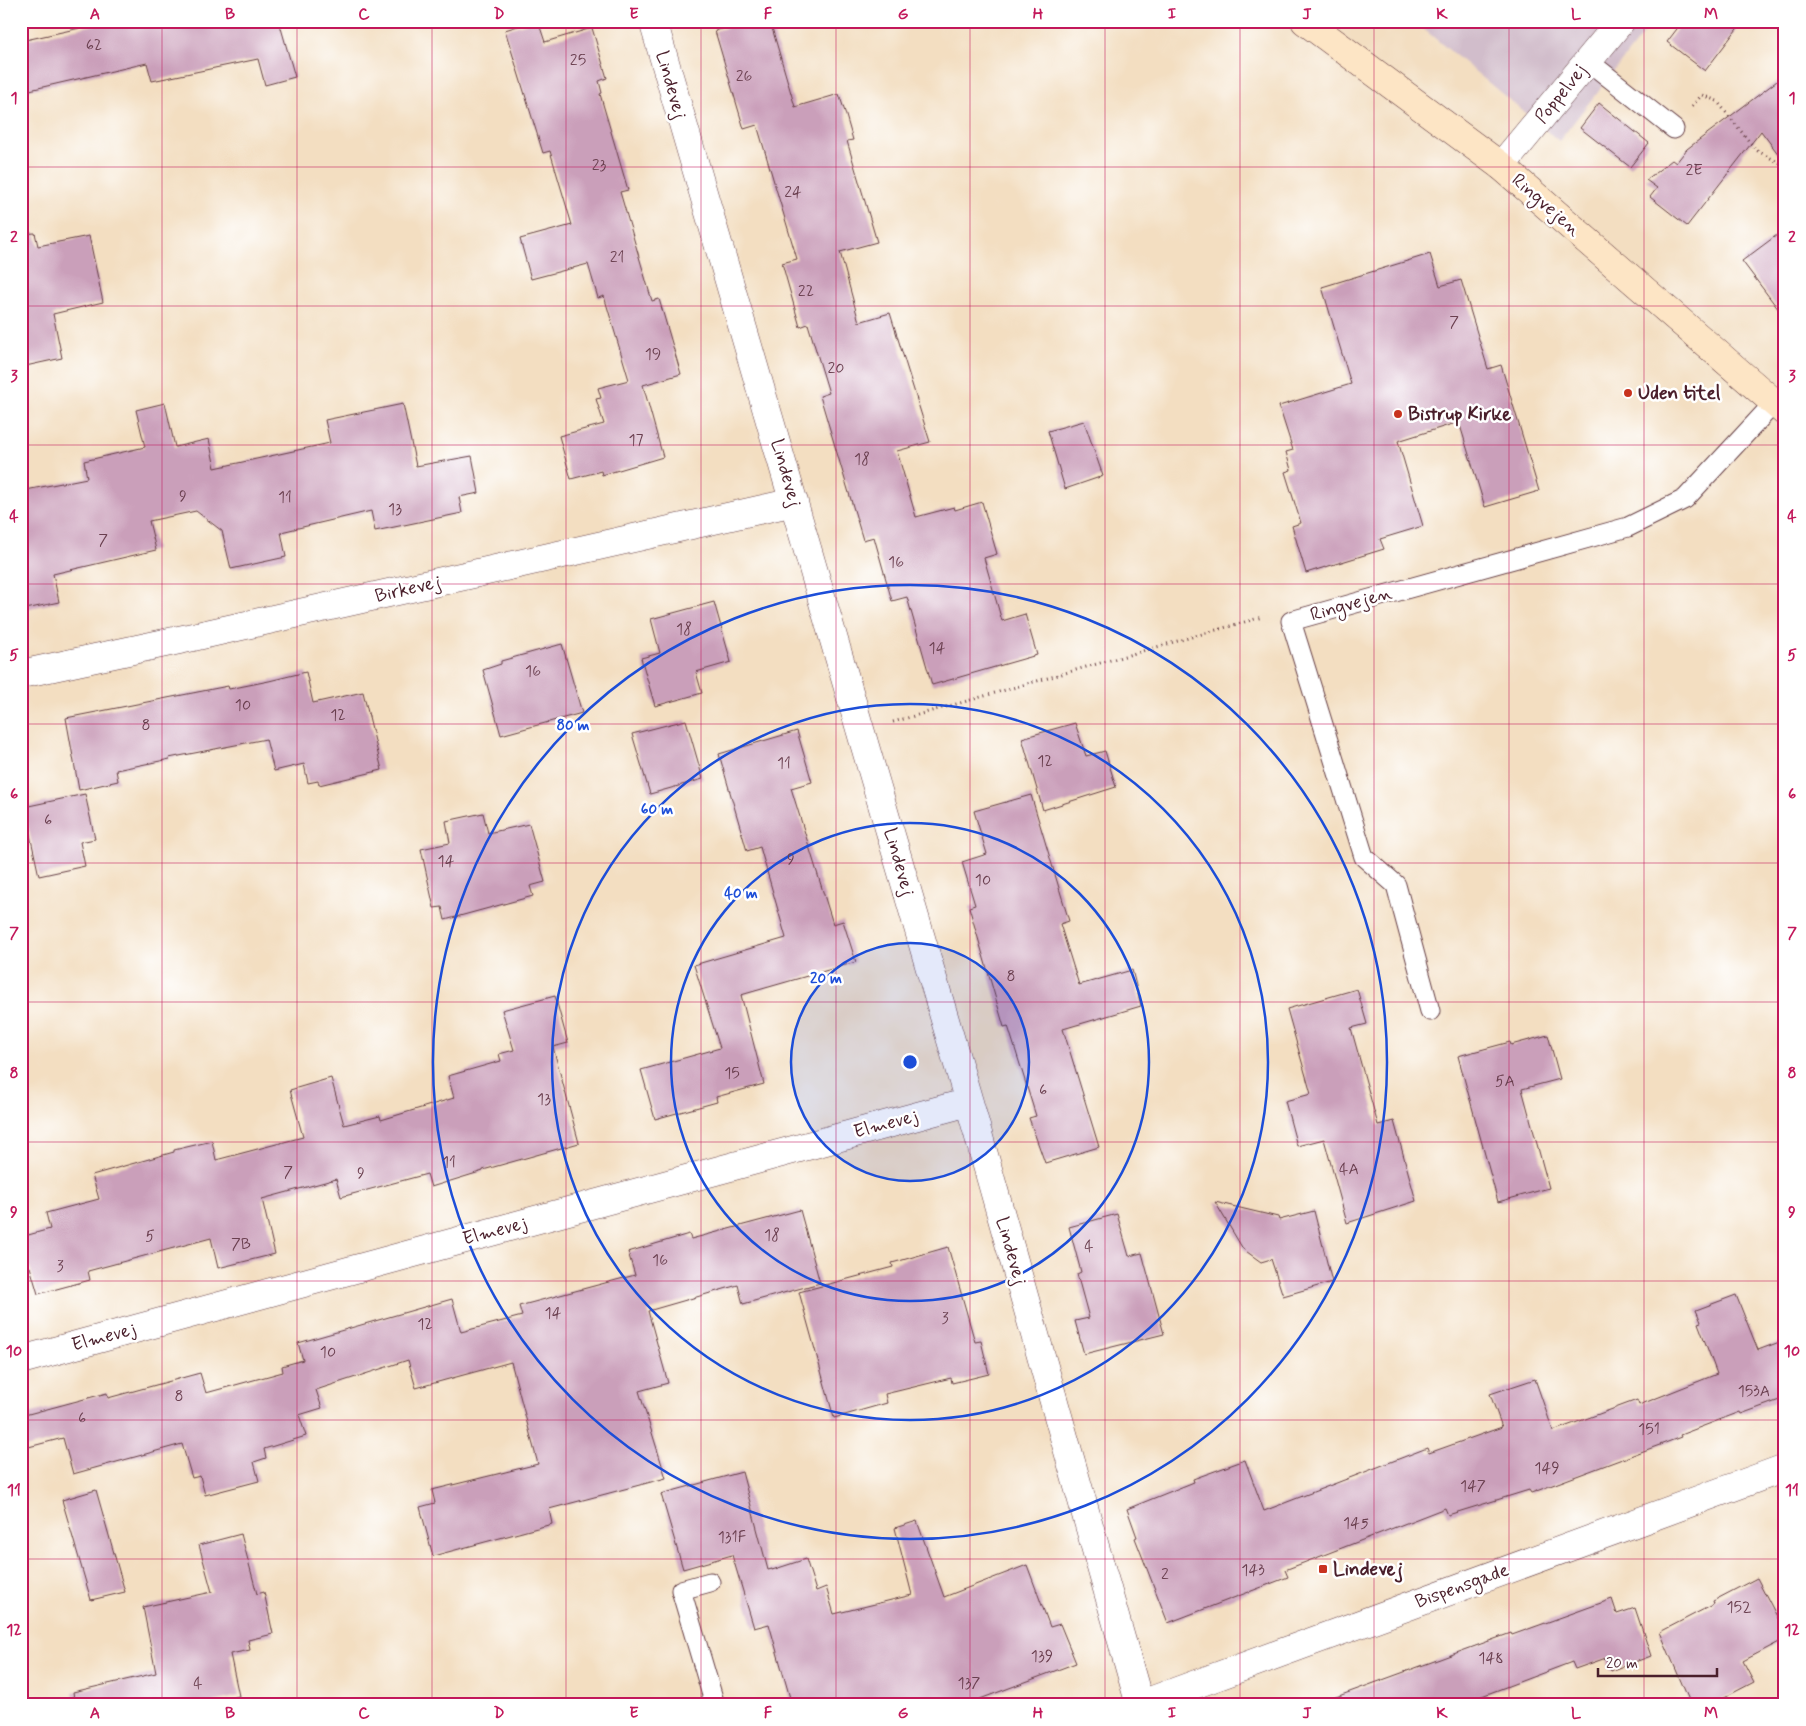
<svg xmlns="http://www.w3.org/2000/svg" width="1806" height="1726" font-family="Mynerve,sans-serif">
	<style>
		.industrial { fill: #d1bdcb }
		.building { fill: #ca9fba }
		.lines { fill: none; stroke-linecap: round; stroke-linejoin: round }
		.service-casing { stroke: #633c42; stroke-width: 21 }
		.minor-casing { stroke: #633c42; stroke-width: 29 }
		.tertiary-casing { stroke: #633c42; stroke-width: 29 }
		.secondary-casing { stroke: #633c42; stroke-width: 29 }
		.path { stroke: #633c42; stroke-width: 3; stroke-dasharray: 1 4; stroke-linecap: butt }
		.service { stroke: #fff; stroke-width: 19 }
		.minor { stroke: #fff; stroke-width: 28 }
		.tertiary { stroke: #fff; stroke-width: 28 }
		.secondary { stroke: #fde5c5; stroke-width: 28 }
		.grid { fill: none; stroke: #c2185b; stroke-width: 1; stroke-opacity: 0.55 }
		.ring { fill: none; stroke: #1d4ed8; stroke-width: 2.5 }
		.poi-dot { fill: #c8321e; stroke: #fff; stroke-width: 2 }
		.labels { text-anchor: middle; dominant-baseline: central; stroke-width: 5; stroke-linejoin: round; paint-order: stroke }
		.number-label { font-size: 16px; fill: #6a3f4f }
		.street-label { font-size: 19px; fill: #4a1f2b; stroke: #fff }
		.poi-label { font-size: 19px; font-weight: bold; fill: #4a1f2b; stroke: #fff; text-anchor: start }
		.centre { fill: #1d4ed8; stroke: #fff; stroke-width: 2.5 }
		.ring-label { font-size: 15px; text-anchor: middle; font-weight: bold; fill: #1d4ed8; stroke: #fff; stroke-width: 5; stroke-linejoin: round; paint-order: stroke }
		.neatline { fill: none; stroke: #c2185b; stroke-width: 2 }
		.grid-label { font-size: 16px; text-anchor: middle; font-weight: bold; fill: #c2185b }
	</style>
	<rect width="100%" height="100%" fill="#fff"/>
	<filter id="ink" filterUnits="userSpaceOnUse"><feTurbulence type="fractalNoise" baseFrequency=".02" numOctaves="2"/><feDisplacementMap in="SourceGraphic" scale="10" xChannelSelector="R" yChannelSelector="G"/><feConvolveMatrix kernelMatrix="1 2 1 2 8 2 1 2 1" color-interpolation-filters="sRGB"/></filter>
	<filter id="wash" filterUnits="userSpaceOnUse"><feTurbulence type="fractalNoise" baseFrequency=".0096" numOctaves="4" result="noise"/><feDisplacementMap in="SourceGraphic" scale="20" xChannelSelector="R" yChannelSelector="G"/><feGaussianBlur stdDeviation="1.12" result="paint"/><feColorMatrix in="noise" values="0 0 0 0 0 0 0 0 0 0 0 0 0 0 0 0 0 1.4 0 .05"/><feComposite in="paint" operator="in"/></filter>
	<g filter="url(#wash)">
		<rect width="100%" height="100%" fill="#f3dec1"/>
		<path class="industrial" d="M1414,21H1653L1559,141Z"/>
		<g id="blocks">
			<path class="building" d="M112,21H279L295,77L265,85L258,59L152,81L147,63L21,92V41Z
				M534,21H538L545,42L592,28L607,78L599,81L602,93L600,94L628,190L620,192L652,301L659,299L681,374L643,385L663,457L602,475L601,471L571,479L559,436L604,424L596,399L601,398L598,388L629,380L604,296L598,298L588,264L531,279L520,239L572,225L550,151L543,153L505,30Z
				M749,21H770L795,107L839,94L845,112L853,140L847,141L877,242L840,252L859,322L890,313L930,442L897,451L916,517L954,507L955,510L982,502L997,554L984,558L1002,621L1025,614L1037,655L932,685L907,597L892,601L874,537L863,540L820,396L829,393L808,324L800,327L782,263L797,259L757,125L744,129L715,31Z
				M1683,21H1743L1705,71L1667,42Z
				M1785,75V163L1761,131L1687,226L1650,197L1657,188L1646,180L1672,160L1676,163L1687,149Z
				M1599,103L1649,143L1630,167L1580,128Z
				M1785,229V318L1742,261Z
				M35,233L38,246L89,236L103,302L53,314L62,358L21,367V234Z
				M1430,254L1440,286L1461,280L1488,369L1501,365L1539,491L1485,507L1459,422L1398,441L1423,526L1380,539L1384,549L1306,573L1292,526L1301,523L1285,472L1291,470L1286,452L1293,450L1279,406L1351,384L1322,287Z
				M165,403L175,447L209,439L215,468L330,443L325,420L403,404L416,466L472,456L479,493L459,497L462,513L375,531L371,511L281,532L286,557L231,569L222,531L196,511L149,521L156,550L53,574L59,602L21,610V491L87,478L84,461L145,447L136,410Z
				M1084,421L1103,476L1065,489L1048,431Z
				M714,602L731,662L696,672L702,693L655,706L641,658L660,653L651,619Z
				M562,644L582,713L501,735L483,670L501,664V661Z
				M306,672L313,703L363,692L382,770L319,785L318,781L308,783L304,764L274,771L266,739L169,758L170,759L116,770L118,781L79,790L66,718L228,686L229,689L269,681Z
				M686,720L703,779L650,794L632,734Z
				M1075,723L1086,756L1105,751L1116,787L1043,810L1022,738Z
				M797,731L812,782L791,788L833,924L843,921L856,962L741,995L764,1084L716,1097L717,1102L655,1119L641,1070L720,1048L694,965L786,938L760,847L747,851L719,754Z
				M85,794L95,839L80,842L85,866L39,876L24,807Z
				M1031,795L1069,921L1060,924L1079,985L1132,970L1141,1006L1063,1029L1099,1147L1045,1163L1029,1118L1036,1116L1008,1026L1004,1027L969,907L975,905L962,862L987,854L974,811Z
				M483,813L488,833L529,824L545,882L530,886L533,896L445,920L442,907L434,908L421,849L450,843L446,821Z
				M1357,989L1367,1024L1351,1028L1378,1125L1394,1121L1416,1201L1347,1223L1324,1139L1297,1146L1285,1101L1311,1094L1287,1009Z
				M555,996L568,1043L553,1047L579,1143L483,1170V1171L431,1187L427,1174L341,1197L336,1179L262,1199L275,1254L218,1268L211,1238L88,1271L90,1280L38,1294L30,1267L26,1268L21,1250V1237L50,1229L46,1213L99,1199L92,1175L174,1152V1150L212,1141L216,1160L303,1137L290,1090L331,1078L344,1125L380,1116L381,1120L454,1098L448,1076L501,1061L499,1054L514,1050L502,1010Z
				M1548,1035L1560,1079L1522,1089L1549,1188L1498,1202L1458,1056L1510,1042L1511,1045Z
				M1215,1202L1278,1217L1279,1220L1314,1211L1332,1282L1283,1296L1271,1259L1261,1262L1243,1249Z
				M800,1210L820,1283L743,1304L738,1285L648,1311L668,1383L639,1391L666,1478L549,1509L552,1524L433,1556L420,1507L435,1503L432,1490L538,1464L511,1362L416,1388L408,1360L316,1390L322,1408L299,1415L306,1436L264,1449L266,1458L254,1462L259,1481L205,1495L200,1476L192,1478L182,1444L73,1474L63,1438L21,1449V1416L107,1393L108,1398L200,1373L206,1393L283,1372L282,1366L303,1360L298,1343L452,1299L461,1332L522,1316L519,1306L635,1275L628,1252L689,1234L691,1239Z
				M1117,1214L1129,1256L1142,1253L1164,1334L1084,1354L1075,1321L1089,1318L1077,1274L1081,1272L1069,1227Z
				M948,1247L975,1342L981,1341L989,1374L952,1383L951,1378L885,1394L887,1403L834,1418L799,1292L893,1267L892,1263Z
				M1736,1295L1758,1350L1785,1340V1398L1741,1414L1740,1412L1680,1435L1681,1437L1531,1493L1529,1490L1448,1515L1445,1508L1285,1570L1288,1577L1168,1623L1135,1538L1137,1537L1127,1509L1194,1482L1193,1479L1245,1460L1264,1511L1427,1448L1429,1453L1502,1427L1490,1394L1535,1379L1553,1431L1637,1400L1639,1405L1717,1374L1698,1323L1701,1322L1696,1310Z
				M742,1472L768,1570L772,1569V1570L806,1559L816,1591L826,1587L834,1614L912,1595L895,1528L917,1521L944,1597L1027,1565L1050,1627L1060,1624L1076,1663L964,1705H792L769,1624L754,1628L732,1555L683,1569L661,1494Z
				M96,1490L125,1592L91,1600L62,1500Z
				M241,1534L257,1594L264,1592L273,1634L248,1640L250,1650L230,1654L239,1696L200,1705H75L73,1692L156,1673L143,1607L212,1592L199,1545Z
				M1757,1578L1785,1632V1639L1743,1661L1754,1682L1710,1705H1691L1660,1632L1714,1604L1713,1601Z
				M1612,1599L1617,1614L1635,1608L1651,1656L1611,1671L1606,1658L1575,1669L1572,1662L1458,1705H1326L1325,1701L1511,1633L1512,1635Z"/>
		</g>
	</g>
	<g filter="url(#ink)">
		<use href="#blocks" fill-opacity="0" stroke="#633c42" stroke-width="1"/>
		<g class="lines">
			<defs>
				<path id="service" d="M1588,61L1674,129
					M1430,1011L1396,885L1364,857L1291,621L1628,527L1685,499L1775,402
					M710,1582L681,1590L715,1705"/>
				<path id="minor" d="M653,21L969,1102L1140,1705
					M1501,166L1621,21
					M21,674L193,637L794,502
					M21,1360L969,1102"/>
				<path id="tertiary" d="M1139,1705L1785,1468"/>
				<path id="secondary" d="M1305,21L1501,166L1785,412"/>
			</defs>
			<use href="#service" class="service-casing"/>
			<use href="#minor" class="minor-casing"/>
			<use href="#tertiary" class="tertiary-casing"/>
			<use href="#secondary" class="secondary-casing"/>
			<path class="path" d="M1692,106L1702,95L1717,101L1756,150L1785,166
				M893,722L1262,617"/>
			<use href="#service" class="service"/>
			<use href="#minor" class="minor"/>
			<use href="#tertiary" class="tertiary"/>
			<use href="#secondary" class="secondary"/>
		</g>
	</g>
	<path class="grid" d="M162,21V1705M297,21V1705M432,21V1705M566,21V1705M701,21V1705M836,21V1705M970,21V1705M1105,21V1705M1240,21V1705M1374,21V1705M1509,21V1705M1644,21V1705M21,167H1785M21,306H1785M21,445H1785M21,584H1785M21,724H1785M21,863H1785M21,1002H1785M21,1142H1785M21,1281H1785M21,1420H1785M21,1559H1785"/>
	<circle cx="910" cy="1062" r="119" fill="#1d4ed8" fill-opacity=".12"/>
	<g class="ring">
		<circle cx="910" cy="1062" r="119"/>
		<circle cx="910" cy="1062" r="239"/>
		<circle cx="910" cy="1062" r="358"/>
		<circle cx="910" cy="1062" r="477"/>
	</g>
	<g class="poi-dot">
		<circle cx="1628" cy="393" r="5"/>
		<circle cx="1398" cy="414" r="5"/>
		<rect x="1318" y="1564" width="10" height="10" rx="2.5"/>
	</g>
	<g class="labels">
		<g class="number-label">
			<text x="94" y="45">62</text>
			<text x="578" y="60">25</text>
			<text x="744" y="76">26</text>
			<text x="599" y="165">23</text>
			<text x="1694" y="170">2E</text>
			<text x="793" y="192">24</text>
			<text x="617" y="257">21</text>
			<text x="806" y="291">22</text>
			<text x="1454" y="322">7</text>
			<text x="653" y="354">19</text>
			<text x="836" y="368">20</text>
			<text x="636" y="440">17</text>
			<text x="862" y="459">18</text>
			<text x="183" y="496">9</text>
			<text x="285" y="497">11</text>
			<text x="395" y="509">13</text>
			<text x="103" y="540">7</text>
			<text x="896" y="562">16</text>
			<text x="684" y="629">18</text>
			<text x="937" y="648">14</text>
			<text x="533" y="671">16</text>
			<text x="243" y="705">10</text>
			<text x="338" y="715">12</text>
			<text x="146" y="725">8</text>
			<text x="1045" y="761">12</text>
			<text x="784" y="763">11</text>
			<text x="48" y="820">6</text>
			<text x="791" y="859">9</text>
			<text x="446" y="861">14</text>
			<text x="983" y="880">10</text>
			<text x="1011" y="976">8</text>
			<text x="732" y="1073">15</text>
			<text x="1505" y="1081">5A</text>
			<text x="1043" y="1090">6</text>
			<text x="544" y="1099">13</text>
			<text x="449" y="1162">11</text>
			<text x="1349" y="1169">4A</text>
			<text x="288" y="1172">7</text>
			<text x="361" y="1173">9</text>
			<text x="772" y="1235">18</text>
			<text x="150" y="1236">5</text>
			<text x="241" y="1244">7B</text>
			<text x="1089" y="1246">4</text>
			<text x="660" y="1260">16</text>
			<text x="60" y="1266">3</text>
			<text x="553" y="1313">14</text>
			<text x="945" y="1318">3</text>
			<text x="425" y="1324">12</text>
			<text x="328" y="1352">10</text>
			<text x="1754" y="1391">153A</text>
			<text x="179" y="1396">8</text>
			<text x="82" y="1418">6</text>
			<text x="1649" y="1429">151</text>
			<text x="1547" y="1468">149</text>
			<text x="1473" y="1486">147</text>
			<text x="1356" y="1523">145</text>
			<text x="732" y="1537">131F</text>
			<text x="1253" y="1570">143</text>
			<text x="1165" y="1574">2</text>
			<text x="1739" y="1607">152</text>
			<text x="1042" y="1656">139</text>
			<text x="1491" y="1658">148</text>
			<text x="198" y="1683">4</text>
			<text x="969" y="1683">137</text>
		</g>
		<g class="street-label">
			<text transform="translate(671 85) rotate(74)">Lindevej</text>
			<text transform="translate(1561 94) rotate(-51)">Poppelvej</text>
			<text transform="translate(1546 205) rotate(41)">Ringvejen</text>
			<text transform="translate(786 473) rotate(74)">Lindevej</text>
			<text transform="translate(408 589) rotate(-13)">Birkevej</text>
			<text transform="translate(1351 604) rotate(-16)">Ringvejen</text>
			<text transform="translate(899 862) rotate(74)">Lindevej</text>
			<text transform="translate(886 1124) rotate(-15)">Elmevej</text>
			<text transform="translate(495 1231) rotate(-15)">Elmevej</text>
			<text transform="translate(1011 1251) rotate(74)">Lindevej</text>
			<text transform="translate(104 1337) rotate(-15)">Elmevej</text>
			<text transform="translate(1462 1586) rotate(-20)">Bispensgade</text>
		</g>
		<g class="poi-label">
			<text x="1638" y="393">Uden titel</text>
			<text x="1408" y="414">Bistrup Kirke</text>
			<text x="1333" y="1569">Lindevej</text>
		</g>
	</g>
	<circle cx="910" cy="1062" r="8" class="centre"/>
	<g class="ring-label">
		<text x="573" y="730">80 m</text>
		<text x="657" y="814">60 m</text>
		<text x="741" y="898">40 m</text>
		<text x="826" y="983">20 m</text>
	</g>
	<rect width="1806" height="1726" fill="none" stroke="#fff" stroke-width="55"/>
	<path d="M1598 1668v8h119v-8" fill="none" stroke="#4a1f2b" stroke-width="2.5"/>
	<text x="1606" y="1668" font-size="15" fill="#4a1f2b" stroke="#ffffff" stroke-width="4" paint-order="stroke">20 m</text>
	<rect x="28" y="28" width="1750" height="1670" class="neatline"/>
	<g class="grid-label">
		<text x="95" y="19">A</text>
		<text x="230" y="19">B</text>
		<text x="364" y="19">C</text>
		<text x="499" y="19">D</text>
		<text x="634" y="19">E</text>
		<text x="768" y="19">F</text>
		<text x="903" y="19">G</text>
		<text x="1038" y="19">H</text>
		<text x="1172" y="19">I</text>
		<text x="1307" y="19">J</text>
		<text x="1442" y="19">K</text>
		<text x="1576" y="19">L</text>
		<text x="1711" y="19">M</text>
		<text x="14" y="103">1</text>
		<text x="1792" y="103">1</text>
		<text x="14" y="242">2</text>
		<text x="1792" y="242">2</text>
		<text x="14" y="381">3</text>
		<text x="1792" y="381">3</text>
		<text x="14" y="521">4</text>
		<text x="1792" y="521">4</text>
		<text x="14" y="660">5</text>
		<text x="1792" y="660">5</text>
		<text x="14" y="799">6</text>
		<text x="1792" y="799">6</text>
		<text x="14" y="938">7</text>
		<text x="1792" y="938">7</text>
		<text x="14" y="1078">8</text>
		<text x="1792" y="1078">8</text>
		<text x="14" y="1217">9</text>
		<text x="1792" y="1217">9</text>
		<text x="14" y="1356">10</text>
		<text x="1792" y="1356">10</text>
		<text x="14" y="1495">11</text>
		<text x="1792" y="1495">11</text>
		<text x="14" y="1635">12</text>
		<text x="1792" y="1635">12</text>
		<text x="95" y="1718">A</text>
		<text x="230" y="1718">B</text>
		<text x="364" y="1718">C</text>
		<text x="499" y="1718">D</text>
		<text x="634" y="1718">E</text>
		<text x="768" y="1718">F</text>
		<text x="903" y="1718">G</text>
		<text x="1038" y="1718">H</text>
		<text x="1172" y="1718">I</text>
		<text x="1307" y="1718">J</text>
		<text x="1442" y="1718">K</text>
		<text x="1576" y="1718">L</text>
		<text x="1711" y="1718">M</text>
	</g>
</svg>
